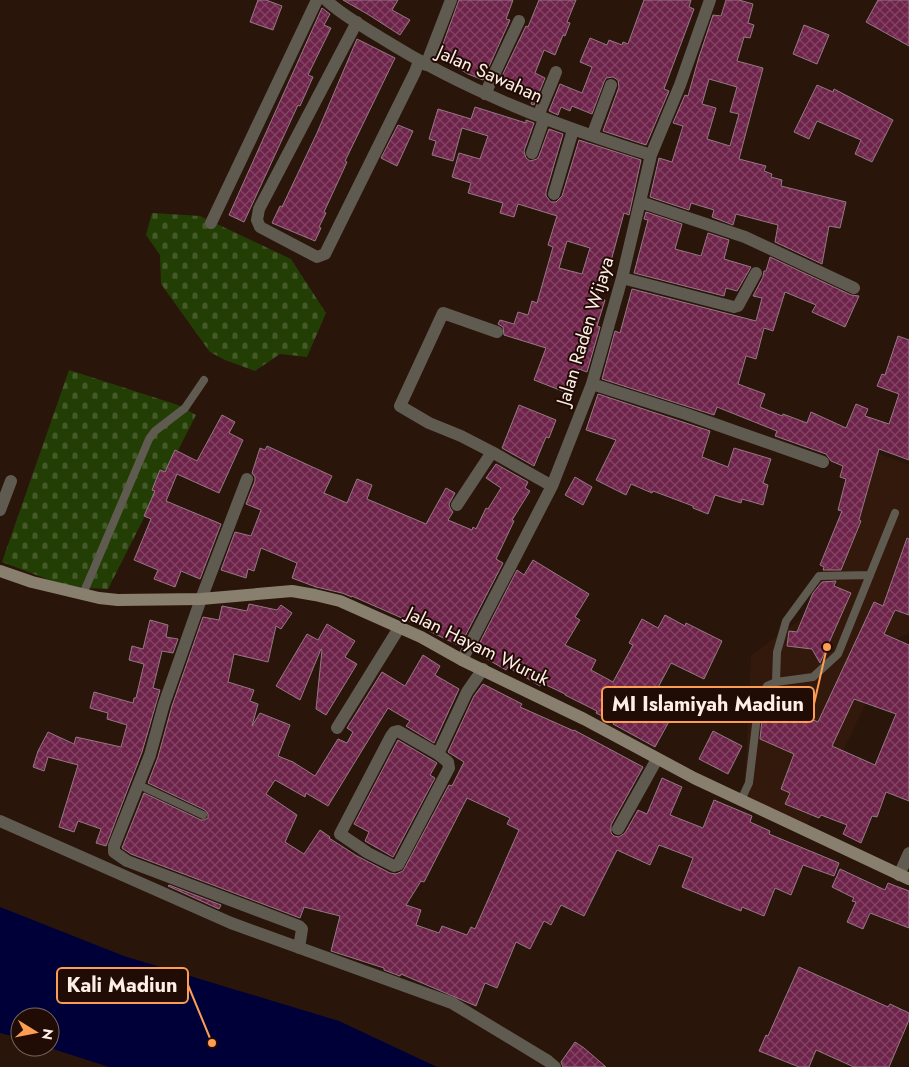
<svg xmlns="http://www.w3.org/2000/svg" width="909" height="1067" font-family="Jost,sans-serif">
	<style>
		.built { fill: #33190b }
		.cemetery { fill: url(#cemetery-stones) }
		.water { fill: #000039 }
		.building { fill: url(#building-cross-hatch); stroke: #947884; fill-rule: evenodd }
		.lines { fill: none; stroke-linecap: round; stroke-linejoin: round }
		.lane { stroke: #605b51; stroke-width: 8 }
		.street { stroke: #605b51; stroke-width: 12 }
		.secondary { stroke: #887f6f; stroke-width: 12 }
		.labels { text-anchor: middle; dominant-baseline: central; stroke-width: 4; stroke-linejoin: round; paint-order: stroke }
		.street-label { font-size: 19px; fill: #fdeee6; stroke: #200c04 }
		.leader { fill: none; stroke: #fc9d53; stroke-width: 2 }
		.callout-dot { fill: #fc9d53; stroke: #200c04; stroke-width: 2 }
		.callout { fill: #200c04; stroke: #fc9d53; stroke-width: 2 }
		.callout-label { font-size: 20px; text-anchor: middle; font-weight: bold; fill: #fdeee6 }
	</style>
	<defs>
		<pattern id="cemetery-stones" width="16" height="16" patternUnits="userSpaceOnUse" patternTransform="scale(1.25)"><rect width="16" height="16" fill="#233e04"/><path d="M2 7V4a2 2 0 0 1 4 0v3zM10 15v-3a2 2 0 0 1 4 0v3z" fill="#445a29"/></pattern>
		<pattern id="building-cross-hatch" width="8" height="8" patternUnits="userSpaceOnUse" patternTransform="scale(1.25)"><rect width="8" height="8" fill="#6e244a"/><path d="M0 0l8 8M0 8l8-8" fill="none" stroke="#844464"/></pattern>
	</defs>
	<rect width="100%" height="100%" fill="#2a150b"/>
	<path class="built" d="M871,451L909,465V633L896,640L804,833L744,804L751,655L808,614L830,550L844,503Z"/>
	<path class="cemetery" d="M152,213L200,216L291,259L326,313L307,357L280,354L255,371L225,360L210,352L161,284L160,255L146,235Z
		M69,370L178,405L196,415L108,589L68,587L2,562Z"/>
	<path class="water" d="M0,907L124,956L339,1021L437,1067H109L47,1047H50V1017H20V1038L0,1033Z"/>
	<path class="building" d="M258,0H266L282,6L273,30L250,22Z
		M343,0H398L392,10L410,20L400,35L369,15Z
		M459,0H513L506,19L510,20L483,80L468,74L446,61L447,58L439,55Z
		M539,0H576L567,22L570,23L565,36L563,35L555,55L544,50L535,73L545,78L534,105L531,104L532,100L519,95L523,87L501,78L526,26L528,27Z
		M644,0H691L689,7L694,9L664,89L669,91L646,145L603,131L619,87L618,80L613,77L606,78L604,82L592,114L572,106L570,111L561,107L558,115L549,111L560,84L582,93L592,67L580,62L590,38L607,45L609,40L622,45L623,42L628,44Z
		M726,0H739L753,4L748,23L754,25L750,38L744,37L737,61L763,68L739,159L766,166L764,171L772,174L771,177L782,180L781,186L846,202L840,228L829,226L822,264L775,242L778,225L736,214L733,225L712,217L714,210L691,203L689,210L650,197L659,158L672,162L683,126L673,123L685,95L688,96L699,57L713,15L721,16ZM709,79L737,87L730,112L739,114L730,146L707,139L716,108L702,104Z
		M878,0H909V46L866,22Z
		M322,8L330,14L324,25L331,28L308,75L313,77L300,106L298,105L244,222L229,215Z
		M804,25L829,35L817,64L793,54Z
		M357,39L395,58L345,161L347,162L324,212L326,213L319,227L321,228L315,241L272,223L280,206L282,207L317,133Z
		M817,85L833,92L834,89L893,120L872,162L855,154L861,140L817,121L809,139L794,132Z
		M475,107L526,123V120L534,123L524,151L526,158L530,161L537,159L539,156L549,129L563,134L546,192V196L551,202H556L562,196L579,140L641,160L629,215L624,213L611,261L608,260L597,297L605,300L597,326L600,327L587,372L579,369L570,394L534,380L546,348L504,335L503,327L498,324L500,320L514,324L518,312L528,315L532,301L537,303L553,247L548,245L557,216L518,204L514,217L500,213L503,203L468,193L471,183L452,177L459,153L480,159L488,136L462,128L453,161L432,155L436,141L429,139L438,109L471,119ZM567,241L590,248L582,274L559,268Z
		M398,125L413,131L397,166L381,158Z
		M646,212L682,224L675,249L701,256L708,233L729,240L724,259L751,267L737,291L726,288L724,296L634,273L648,220L644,219Z
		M770,257L851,295L859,296L845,327L812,312L816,305L785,292L773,331L764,328L756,359L746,356L738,384L765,394L760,407L782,416L783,414L807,423L811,412L846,428L856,404L868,409L865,416L889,424L899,394L877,386L882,374L885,375L898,336L909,340V460L879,449L859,520L861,521L841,570H823L824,567L820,565L842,511L838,510L846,479L840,477L843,466L831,461L826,454L775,436L777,431L717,407L714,415L602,379L615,331L620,333L632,289L756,321L762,298L753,296L763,277L764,271H766Z
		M598,394L710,431L702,457L728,467L734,448L771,459L763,483L768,485L763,505L742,499L741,503L715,495L708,514L693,508V506L653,491L652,493L631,484L626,495L596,480L616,440L586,430Z
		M519,405L556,420L549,438L546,437L534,466L502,448Z
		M222,415L235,422L229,433L243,440L219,493L177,474L166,501L221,524L200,579L181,571L175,587L154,579L158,570L134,560L151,519L144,516L155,491L152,490L160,470L165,472L175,450L197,461Z
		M267,446L332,476L324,493L347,503L357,479L372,485L367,499L426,524L446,488L455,493L449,504L450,508L453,512L448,520L472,530L473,527L476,529L486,508L488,509L501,488L486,478L496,464L528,482L525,488L530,491L512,520L514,521L496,559L503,563L460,646L429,631V630L352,596V597L342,593L316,587L292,578L297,563L261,548L254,571L248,569L246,578L221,570L235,532L251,536L261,510L246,504L255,481V477L252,473L260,448L265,450Z
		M575,477L592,487L583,505L565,495Z
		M907,538L909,539V615L895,610L884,634L909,645V801L886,792L877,817L872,816L861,843L843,834L847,825L821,815L819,818L785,804L790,793L781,789L794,754L760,739L762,720L770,702L818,722L874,602L883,606ZM854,699L896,714L875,765L832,746Z
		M533,560L589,594L575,617L580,620L565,645L596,660L591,670L613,682L633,645L629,643L642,619L658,628L665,615L685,626L686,623L722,641L704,679L671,663L654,695L677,707L655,747L613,724L614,722L596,713L597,711L565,695V694L542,683L540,686L508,667L506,670L475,652L517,570L524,575Z
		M836,581L834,586L851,593L820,663L812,649L787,646L789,631L797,632L813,593L822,582Z
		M249,604L277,610L281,605L292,613L281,629L276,626L268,662L234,654L228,682L254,690L250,701L258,704L252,726L260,713L290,725L278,756L293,762L315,776L338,739L347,743L353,732L347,728L382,672L405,686L423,655L440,666L435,675L459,689L434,743L406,726L410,721L388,708L328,806L306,793L305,797L275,780L266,794L297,815L285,842L304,854L320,830L330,837L329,838L357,856L390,873L396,874L403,871L449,785L452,786L464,762L448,752L474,696L483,684L522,704L520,707L574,731V730L643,767L611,825V833L614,836L619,837L625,833L638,810L647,814L662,778L682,787L670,815L703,828L714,800L752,816L750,822L770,831L769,834L839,863L834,876L803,865L791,895L775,888L764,916L742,907L741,911L682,887L693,858L659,845L650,865L617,850L584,916L561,905L551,925L544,921L530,949L516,942L497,988L485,983L476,1006L401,974L400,976L384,970V968L331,951L340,916L304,907L300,918L131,854L122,848L144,793L201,820H204L208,818V814L205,810L148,783L158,757L172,706L203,617L219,620L222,606L247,611ZM467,798L510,818L507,824L519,830L475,929L471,927L467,935L442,926L439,933L416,925L421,910L406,905L421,881L424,882Z
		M150,620L168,625L166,637L178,639L173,653L162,651L153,688L160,690L142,752L106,846L96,843L101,829L78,821L74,832L59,827L78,765L48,757L44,771L33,767L38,751L48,732L74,744L76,737L121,747L127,725L107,719L108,713L90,708L94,692L133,703L134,698H136L144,664L129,660L132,646L143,649Z
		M327,624L355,641L345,657L357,664L326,715L316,709L322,650L321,649L300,700L276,686L307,634L318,640Z
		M713,731L742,746L728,774L699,759Z
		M398,740L437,763L430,775L435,778L393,857L365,841L369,832L354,824Z
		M840,869L885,890L888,883L909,891V928L870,913L863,929L847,922L856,902L852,901L854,898L832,887Z
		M169,885L221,905L219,909L168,886Z
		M799,967L888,1007L890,1004L909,1013V1020L889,1067H854L816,1050L809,1067H799L759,1051L766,1035L768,1036Z
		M575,1042L584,1048L606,1067H563L561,1062Z"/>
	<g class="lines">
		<path class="lane" d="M83,594L149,439L155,431L185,408L204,380
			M776,682L777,652L786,621L819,576L870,575
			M139,785L203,815
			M741,800L749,783L759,700L767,686L776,682L813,677L838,654L895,513"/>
		<path class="street" d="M326,0C343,16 364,27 383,39C466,91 557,126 651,155
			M357,22L259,209L257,220L260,227L317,257L325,254L415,72L419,61
			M426,65L451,0
			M485,94L519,21
			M538,116L556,72
			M592,136L611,85
			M532,153L544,119
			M554,194L573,130
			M640,202L745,237L854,288
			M211,223L317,0
			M622,278L734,307L738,306L756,273
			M592,384L686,414L823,462
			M492,452L461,436L429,423L400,406L443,313L497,332
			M247,479L201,599L164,704L150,755L114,846V852L127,861L299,926L302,929L299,948
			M457,505L492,452L552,486
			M0,510L11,481
			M462,660L552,486L592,384L622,278L651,155L680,85L710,0
			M337,728L399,628
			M398,731L438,754L448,762L449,768L398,865L394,866L368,853L340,834L391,736L394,732Z
			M438,754L467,692L483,669
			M0,821L231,923L452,1003L548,1061L555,1067
			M618,829L657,759
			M899,875L909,853"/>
		<path class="secondary" d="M0,571L32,582L99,598L118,600L201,599L292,591L315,595L340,601L421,637L462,660L584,719L694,778L909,879"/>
	</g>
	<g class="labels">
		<g class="street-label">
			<text transform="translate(490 74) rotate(24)">Jalan Sawahan</text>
			<text transform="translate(585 331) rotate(-73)">Jalan Raden Wijaya</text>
			<text transform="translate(478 646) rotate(26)">Jalan Hayam Wuruk</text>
		</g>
	</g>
	<path class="leader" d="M827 647L814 704M212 1043L188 985"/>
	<g class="callout-dot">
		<circle cx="827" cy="647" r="5"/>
		<circle cx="212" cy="1043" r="5"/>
	</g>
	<g class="callout">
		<rect x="602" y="687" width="212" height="35" rx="5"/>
		<rect x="57" y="968" width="131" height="35" rx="5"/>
	</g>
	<g class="callout-label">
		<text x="708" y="711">MI Islamiyah Madiun</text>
		<text x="122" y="992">Kali Madiun</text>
	</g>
	<g transform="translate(35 1032) rotate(100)"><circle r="24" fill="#200c04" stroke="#78665e"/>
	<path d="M0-4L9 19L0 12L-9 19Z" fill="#fc9d53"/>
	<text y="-8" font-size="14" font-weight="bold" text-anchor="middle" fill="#fdeee6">N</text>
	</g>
</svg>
